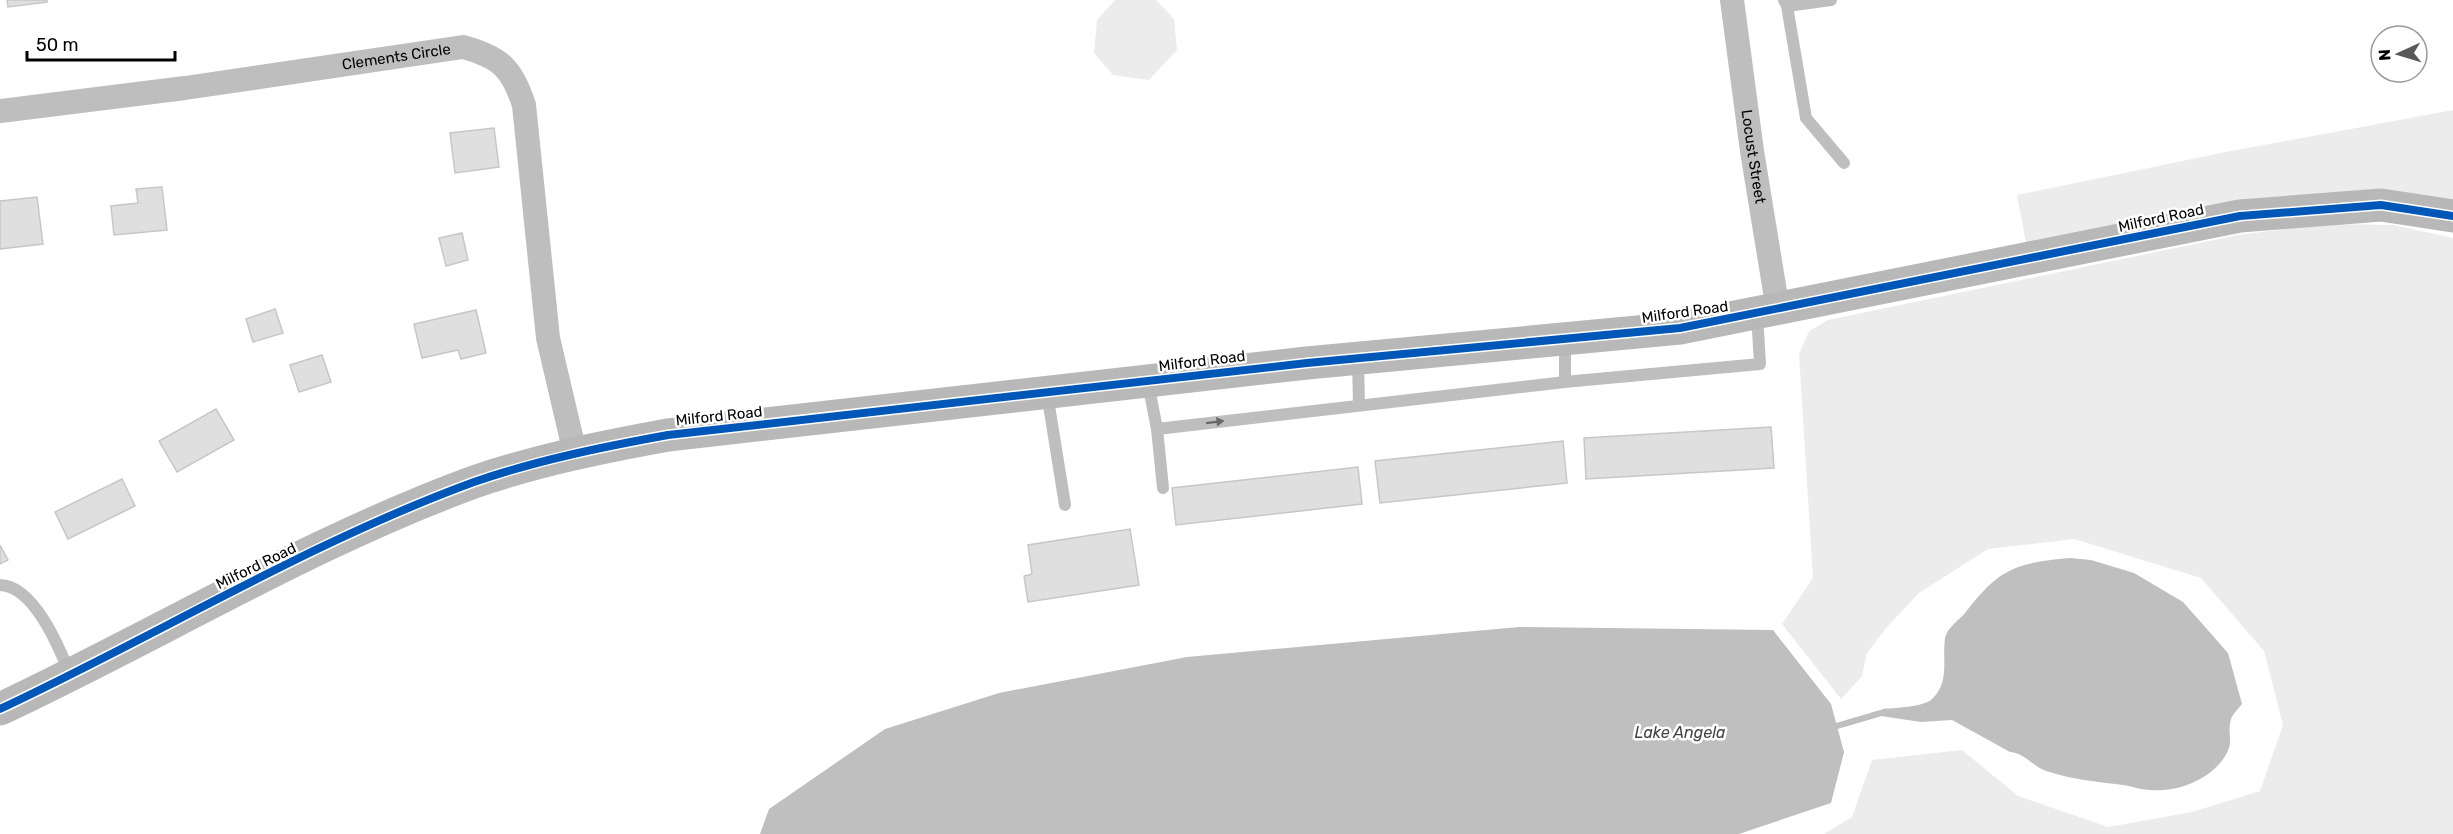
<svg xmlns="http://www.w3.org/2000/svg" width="2453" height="834" font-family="Rubik,sans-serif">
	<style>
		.green { fill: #ececec }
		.water { fill: #bfbfbf }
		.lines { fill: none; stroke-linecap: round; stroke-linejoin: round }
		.stream { stroke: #bfbfbf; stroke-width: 6 }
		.building { fill: #dfdfdf; stroke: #c7c7c7; stroke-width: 1.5 }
		.lane { stroke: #bebebe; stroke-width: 12 }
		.street { stroke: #bebebe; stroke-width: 24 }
		.secondary { stroke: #b8b8b8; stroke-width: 33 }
		.cycleway-casing { stroke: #fff; stroke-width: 11 }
		.cycleway { stroke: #0057b8; stroke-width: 8 }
		.oneway { fill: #686868 }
		.labels { text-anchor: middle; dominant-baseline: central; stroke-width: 5; stroke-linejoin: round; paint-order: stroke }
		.street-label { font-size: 15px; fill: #000; stroke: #fff }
		.water-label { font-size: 16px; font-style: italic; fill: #444; stroke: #fff }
	</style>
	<rect width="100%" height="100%" fill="#fff"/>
	<path class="green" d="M1115,0H1156L1174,19L1177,50L1149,80L1113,75L1094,53L1097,20Z
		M2453,110V217L2381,205L2029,259L2017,195L2226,152Z
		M2326,224L2394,225L2453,238V834H1824L1852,817L1872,760L1962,750L2018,796L2108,827L2192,812L2260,791L2283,725L2264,651L2201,578L2074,539L1988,549L1919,593L1887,627L1867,653L1862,676L1841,699L1782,624L1813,578L1799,354L1809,331L1828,320L2238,235Z"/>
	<path class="water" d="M2070,558L2091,560L2134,573L2183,602L2228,653L2242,704C2239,708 2233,714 2231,719C2226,738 2237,741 2221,762C2204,782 2176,792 2150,790C2141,790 2132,786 2123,785C2097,782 2071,779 2046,771C2032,766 2025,753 2010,752L1952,720L1921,722L1881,716L1882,709C1894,708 1924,707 1932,699C1950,682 1942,660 1945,638C1947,628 1959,620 1965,613C1999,569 2014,563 2070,558Z
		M1519,627L1773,630L1831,704L1844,752L1831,803L1739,834H760L769,809L885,729L999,693L1187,657Z"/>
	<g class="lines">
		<path class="stream" d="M1830,728L1881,713"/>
	</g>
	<path class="building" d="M7,0H47V2L8,7Z
		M494,128L499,167L455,173L450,133Z
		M162,187L167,230L114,235L111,206L138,203L136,189Z
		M37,197L43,244L0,249V201Z
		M462,233L468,260L446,266L439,238Z
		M275,309L283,333L253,342L246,319Z
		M476,310L486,353L461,359L458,350L422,358L414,324Z
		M322,355L331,382L299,392L290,365Z
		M216,409L234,440L177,472L159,441Z
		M1771,427L1774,468L1586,479L1584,438Z
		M1563,441L1567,483L1380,503L1375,461Z
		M1358,467L1362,504L1176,525L1172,488Z
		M122,479L135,506L68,539L55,512Z
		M1130,529L1139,585L1028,602L1024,576L1032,574L1028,545Z
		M0,545L8,560L0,564Z"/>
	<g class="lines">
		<path class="lane" d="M1784,0L1787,6L1831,0
			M1787,6L1806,118L1844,163
			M1358,361L1359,405
			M1564,382L1760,364L1757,314
			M1148,383L1157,429L1163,488
			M1047,393L1065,505
			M1157,429L1565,382V341
			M0,585C34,586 59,647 70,674"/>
		<g class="street">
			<path id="s1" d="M1732,0L1752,151L1778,310"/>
			<path id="s2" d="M0,111L185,88L463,47C500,57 512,68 524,105L548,338L575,453"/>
		</g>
		<path class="secondary" d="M0,709C158,635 310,542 474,482C538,460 602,447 668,435L1307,363L1680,328L2240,216L2381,205L2453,216"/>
		<defs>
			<path id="cycleway" d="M0,709C158,635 310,542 474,482C538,460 602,447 668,435L1307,363L1680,328L2240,216L2381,205L2453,216"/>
		</defs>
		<use href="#cycleway" class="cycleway-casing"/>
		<use href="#cycleway" class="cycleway"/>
	</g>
	<defs><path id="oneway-solid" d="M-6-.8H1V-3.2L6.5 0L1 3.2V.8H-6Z" transform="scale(1.5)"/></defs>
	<use class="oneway" href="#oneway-solid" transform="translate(1215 422) rotate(-7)"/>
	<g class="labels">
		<g class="street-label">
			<text stroke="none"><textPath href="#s2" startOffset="400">Clements Circle</textPath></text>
			<text stroke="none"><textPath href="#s1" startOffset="158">Locust Street</textPath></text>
			<text transform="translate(2161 218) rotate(-12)">Milford Road</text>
			<text transform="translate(1685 312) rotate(-8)">Milford Road</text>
			<text transform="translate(1202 361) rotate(-7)">Milford Road</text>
			<text transform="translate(719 416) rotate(-6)">Milford Road</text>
			<text transform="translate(256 566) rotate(-26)">Milford Road</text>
		</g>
		<g class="water-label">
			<text x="1680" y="732">Lake Angela</text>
		</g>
	</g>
	<g transform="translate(2399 54) rotate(266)"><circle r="28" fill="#ffffff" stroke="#999999" stroke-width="1.5"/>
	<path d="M0-4.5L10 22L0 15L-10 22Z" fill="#595959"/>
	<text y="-9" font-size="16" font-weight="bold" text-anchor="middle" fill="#000000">N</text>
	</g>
	<path d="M27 51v9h148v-9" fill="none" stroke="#000000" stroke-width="3"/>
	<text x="36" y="51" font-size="18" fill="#000000" stroke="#ffffff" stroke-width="4.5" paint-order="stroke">50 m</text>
</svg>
